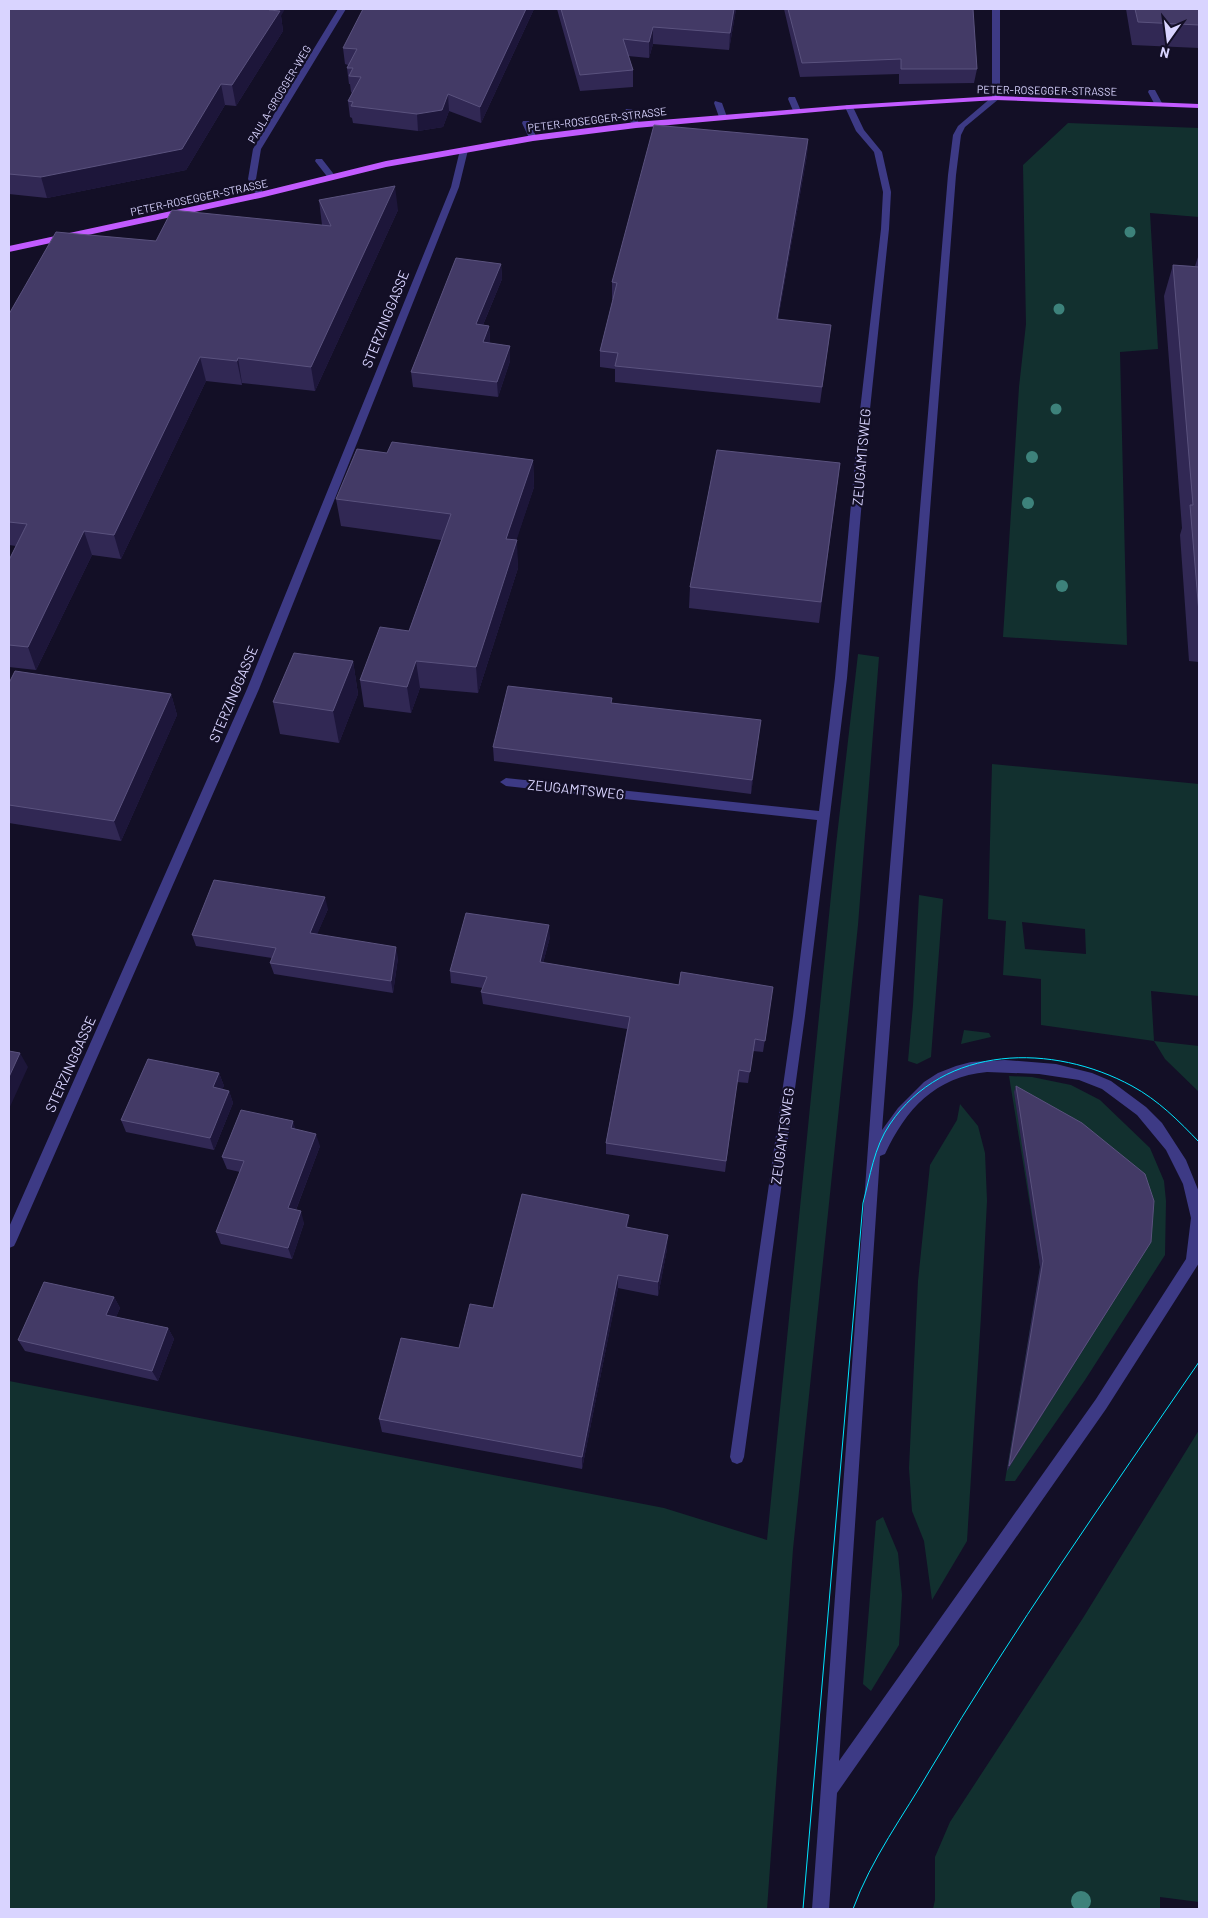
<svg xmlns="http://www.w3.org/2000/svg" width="1208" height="1918" font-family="Barlow,sans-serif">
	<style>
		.green { fill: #12302f; fill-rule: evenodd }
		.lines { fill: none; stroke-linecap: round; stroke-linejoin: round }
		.minor { fill: #3d3a85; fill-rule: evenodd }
		.major { fill: #c25bff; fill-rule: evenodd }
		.tram { stroke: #00e5ff; stroke-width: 1 }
		.tree { fill: #3d827b }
		.wall { fill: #312854 }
		.shaded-wall { fill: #1d163a }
		.building { fill: #433a66; stroke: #5a527e }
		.labels { text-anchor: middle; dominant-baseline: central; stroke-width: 4.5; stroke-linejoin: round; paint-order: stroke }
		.far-street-label { font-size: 11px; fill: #d9d4ff; stroke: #130f26 }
		.street-label { font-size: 14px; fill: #d9d4ff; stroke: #130f26 }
	</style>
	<rect width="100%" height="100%" fill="#130f26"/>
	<path class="green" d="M1068,123L1199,128V217L1150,213L1158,349L1120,352L1127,645L1003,637L1019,387L1026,324L1023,165Z
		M858,654L879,657L858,925L793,1549L767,1909H9V1381L664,1508L767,1540L836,845Z
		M992,764L1199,784V996L1151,991L1154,1041L1199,1046V1092L1165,1059L1154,1041L1041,1025V979L1003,975L1006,921L988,919ZM1022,922L1085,929L1086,954L1025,949Z
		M919,895L943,899L931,1057L917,1064L908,1061L913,1005Z
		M964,1030L989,1033L991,1037L961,1044Z
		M1009,1076L1032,1077L1071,1085L1100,1100L1150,1148L1164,1181L1166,1201L1165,1255L1085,1380L1015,1481H1005L1040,1267Z
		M960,1104L978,1126L985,1153L987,1201L981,1316L967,1541L932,1600L924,1541L912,1511L909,1468L918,1281L930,1165L957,1120Z
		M1199,1430V1902L1160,1897V1909H933L935,1900V1857L950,1822L1083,1618Z
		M883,1517L898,1553L902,1595L899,1645L871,1691L863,1684L876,1521Z"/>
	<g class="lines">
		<path class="minor" d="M338,9H346L261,149L256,179L264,195L257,197L248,179L253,149Z
			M992,9H1000V98L965,127L961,135L956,175L882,1130L898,1108L924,1082L938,1073L956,1066L971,1062L1005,1060L1056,1064L1092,1073L1111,1081L1146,1107L1162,1123L1186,1160L1199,1192V1263L1106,1409L837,1793L829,1909H812L879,998L948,175L953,135L958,126L992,97ZM987,1072L1039,1074L1079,1080L1102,1089L1137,1115L1166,1150L1183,1184L1191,1218L1186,1259L1096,1399L839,1761L880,1156L885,1154C906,1109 935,1077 987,1072Z
			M1149,90H1155L1162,103L1161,105H1155L1148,92Z
			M789,97H795L801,111L800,113H794L788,99Z
			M715,101L722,103L727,117L726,119L719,117L714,103Z
			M846,105H852L864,130L882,152L891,192L889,229L868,428L847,678L805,1016L744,1457L742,1462L737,1464L732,1462L730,1457L793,1016L817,820L506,786L500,782L506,778L819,811L835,678L858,428L881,229L883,192L874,152L856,131L845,107Z
			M626,109H632L640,125L639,127H633L625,111Z
			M523,121H529L537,138L536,140H530L522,123Z
			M464,147L468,150L459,187L259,689L16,1242L14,1246L9,1248V1227L247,689L451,187L460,150Z
			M316,159H322L336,177L335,179H329L315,161Z"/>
		<path class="major" d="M996,96L1199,104V108L996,100L849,109L636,128L533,141L386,167L260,198L9,252V246L260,192L386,161L533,135L636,122L849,105Z"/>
		<path class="tram" d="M803,1909L863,1203C870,1177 874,1147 890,1124C944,1044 1053,1043 1132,1086C1158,1100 1179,1121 1199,1142
			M853,1909C871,1859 904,1815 930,1770C1013,1630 1107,1496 1199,1362"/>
	</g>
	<g class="tree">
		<circle cx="1130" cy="232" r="5.5"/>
		<circle cx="1059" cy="309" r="5.5"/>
		<circle cx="1056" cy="409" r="5.5"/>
		<circle cx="1032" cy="457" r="6"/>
		<circle cx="1028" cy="503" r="6"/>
		<circle cx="1062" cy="586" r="6"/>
		<circle cx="1081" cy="1901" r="10"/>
	</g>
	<path class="wall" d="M9,9L281,16L283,31L236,106L225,105L186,170L47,198L9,194Z
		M534,9L481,123L449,111L443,127L418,131L353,123L352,118L350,117L348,101L352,93L351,92L350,84H349L347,68L348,65L345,64L343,48Z
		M557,9H736L729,50L653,44L649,58L628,56L633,70V87L580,91Z
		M784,9H973L977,69L974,83L899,84V74L800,77Z
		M1126,9H1199V48L1132,45Z
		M808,139L807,155L778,320L831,325L820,403L615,382V369L600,367V351L613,299H612V282Z
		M319,200L398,210L315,391L242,383V385L206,381L121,559L92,555L36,670L9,667V560L16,546L9,545V314L156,241L322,225Z
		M1199,254V662L1189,661L1180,535L1182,528L1164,296L1173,265L1195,266Z
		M501,264L502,279L483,325L489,326L490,341L489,343L510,346V361L498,397L413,387L411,372Z
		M387,453L533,460L534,487L516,540L518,568L478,693L420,688L411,713L364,707L360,680L409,631L441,540L341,526L336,499Z
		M840,463L819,623L689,608L690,587Z
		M353,661L358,694L339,743L280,734L273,702Z
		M9,683L171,694L177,715L121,841L9,823Z
		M759,734L751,794L494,761L493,747Z
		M328,909L317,934L398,958L393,993L274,974L270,963L272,958L196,946L192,935Z
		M550,937L543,963L679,985L773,987L763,1052L753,1051L748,1083L737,1082L725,1172L606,1154V1143L627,1029L483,1004L481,992L483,988L451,983L450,971Z
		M219,1073L224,1086L222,1089L229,1091L233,1103L214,1150L126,1132L121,1120Z
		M1016,1086L1151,1242L1007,1471L1040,1267L1014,1092Z
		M295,1129L320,1146L296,1210L304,1223L292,1259L221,1244L216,1232L240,1172L227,1169L222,1157Z
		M628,1227L667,1249L658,1296L618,1288L582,1469L382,1432L379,1419L459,1348L493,1308Z
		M114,1297L120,1308L116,1317L168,1328L174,1339L158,1381L25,1351L18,1340Z"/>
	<path class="shaded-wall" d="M269,9H285L281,16L283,31L236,106L232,85Z
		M526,9H534L481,123L480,107Z
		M734,9H736L729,50L730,33Z
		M653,27V44L649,58V42Z
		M221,84L225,105L186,170L47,198L41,177Z
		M448,94L449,111L443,127L418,131L417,114Z
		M808,139L807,155L775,336L777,319Z
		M395,186L398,210L315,391L311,367Z
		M501,264L502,279L477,339L476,324Z
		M489,326L490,341L484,357L483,342Z
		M510,346V361L498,397L497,382Z
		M200,357L206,381L121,559L114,535Z
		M238,358L242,383V385L237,361Z
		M533,460L534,487L508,566L506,539Z
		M84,531L92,555L36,670L28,647Z
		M517,540L518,568L478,693L476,667Z
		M353,661L358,694L339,743L333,711Z
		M416,661L420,688L411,713L407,687Z
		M171,694L177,715L121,841L114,821Z
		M761,720L759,734L751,794L752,780Z
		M325,897L328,909L313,944L310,933Z
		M549,925L550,937L540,974V962Z
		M396,947L398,958L393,993L391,981Z
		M20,1053L28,1067L9,1109V1077Z
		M219,1073L224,1086L218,1100L213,1087Z
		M229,1091L233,1103L214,1150L210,1138Z
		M293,1121L297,1134L291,1128Z
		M316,1134L320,1146L292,1220L288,1208Z
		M301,1211L304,1223L292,1259L288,1248Z
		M629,1215L628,1229L626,1227Z
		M668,1235L667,1249L658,1296V1282Z
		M618,1275V1288L582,1469V1457Z
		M114,1297L120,1308L112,1326L106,1315Z
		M168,1328L174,1339L158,1381L152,1371Z"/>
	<path class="building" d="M9,9H269V10L280,11L232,85L221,84L182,149L41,177L9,174Z
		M363,9H526L480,107L448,94L442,110L417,114L351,106L353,102L348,101L361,77L349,76L353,68H347L357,49L343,48Z
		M561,9H734L730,33L653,27L649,42L623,39L633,70L580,75Z
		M788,9H973L977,69H901V59L802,63Z
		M1135,9H1199V25L1138,22Z
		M654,125L808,139L777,319L831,325L822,387L615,366L618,353L600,351L617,283L612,282Z
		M395,186L311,367L238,358L237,361L200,357L114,535L84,531L28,647L9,645V560L27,524L9,522V314L56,232L156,241L172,210L331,226L319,200Z
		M456,258L501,264L476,324L489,326L483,342L510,346L497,382L411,372Z
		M1173,265L1199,267V613L1190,505H1193Z
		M392,442L533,460L506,539L517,540L476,667L416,661L407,687L360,680L380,627L409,631L451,514L336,499L357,449L387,453Z
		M717,450L840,463L821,602L690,587Z
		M294,653L353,661L333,711L273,702Z
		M15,671L171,694L114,821L9,805V683Z
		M508,686L612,698L611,703L761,720L752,780L493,747Z
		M214,880L325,897L310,933L396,947L391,981L270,963L276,948L192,935Z
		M466,913L549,925L540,962L679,985L681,972L773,987L765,1041L755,1039L750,1072L739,1070L726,1161L606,1143L630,1017L481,992L487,977L450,971Z
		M9,1051L20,1053L9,1077Z
		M148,1059L219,1073L213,1087L229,1091L210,1138L121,1120Z
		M1016,1086L1082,1123L1145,1174L1154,1201L1151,1242L1009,1466L1043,1261Z
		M241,1110L293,1121L291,1128L316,1134L288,1208L301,1211L288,1248L216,1232L244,1161L222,1157Z
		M522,1194L629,1215L626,1227L668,1235L658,1282L618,1275L582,1457L379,1419L401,1338L459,1348L470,1304L493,1308Z
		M44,1282L114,1297L106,1315L168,1328L152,1371L18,1340Z"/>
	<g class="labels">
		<g class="far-street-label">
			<text transform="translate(1047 90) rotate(1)">PETER-ROSEGGER-STRASSE</text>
			<text transform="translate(279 94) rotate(-59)">PAULA-GROGGER-WEG</text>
			<text transform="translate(597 119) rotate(-7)">PETER-ROSEGGER-STRASSE</text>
			<text transform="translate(199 197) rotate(-12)">PETER-ROSEGGER-STRASSE</text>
		</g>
		<g class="street-label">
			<text transform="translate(385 319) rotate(-68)">STERZINGGASSE</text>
			<text transform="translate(861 457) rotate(-85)">ZEUGAMTSWEG</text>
			<text transform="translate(233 694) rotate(-67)">STERZINGGASSE</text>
			<text transform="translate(576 789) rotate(6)">ZEUGAMTSWEG</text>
			<text transform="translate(70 1064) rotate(-66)">STERZINGGASSE</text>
			<text transform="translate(782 1136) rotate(-82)">ZEUGAMTSWEG</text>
		</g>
	</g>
	<rect width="1208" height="1918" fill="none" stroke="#d9d4ff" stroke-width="20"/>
	<g transform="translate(1168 40) rotate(194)" stroke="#130f26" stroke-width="4" paint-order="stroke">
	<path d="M0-4L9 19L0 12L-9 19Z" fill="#d9d4ff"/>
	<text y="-8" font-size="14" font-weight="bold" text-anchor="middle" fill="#d9d4ff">N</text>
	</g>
</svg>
